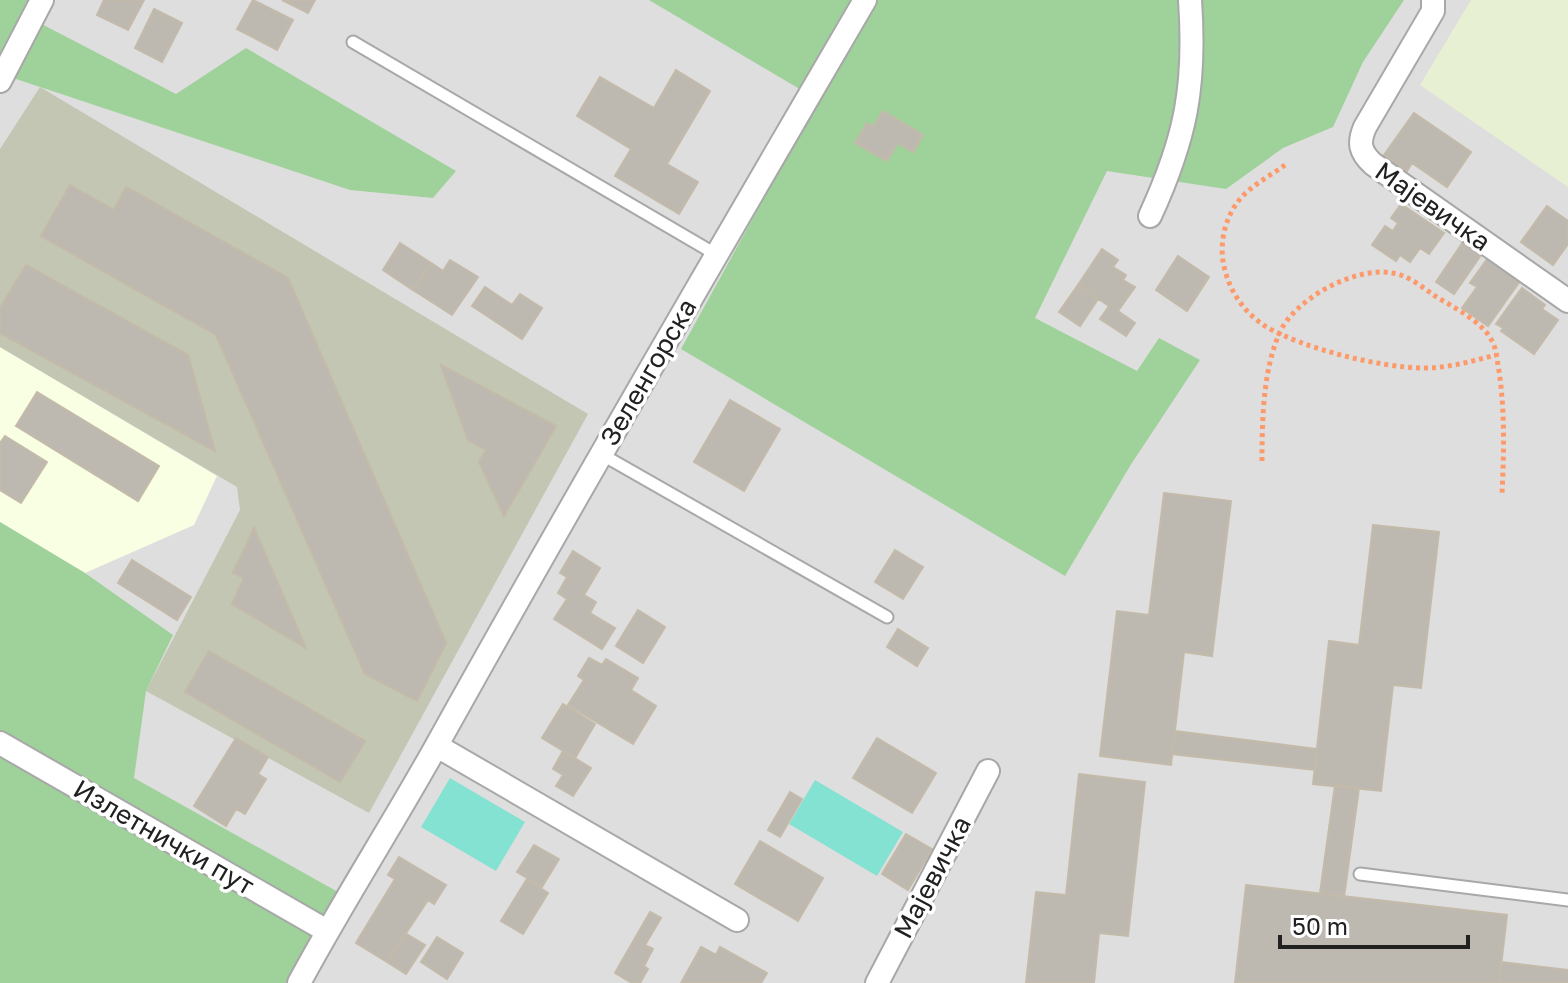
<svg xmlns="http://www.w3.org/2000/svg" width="1568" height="983" font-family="'Golos Text',sans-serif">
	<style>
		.residential { fill: #dfdede }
		.education { fill: #f9ffe2 }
		.construction { fill: #c2c6b2 }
		.farmland { fill: #e7f0d2 }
		.forest { fill: #9fd19b }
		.pitch { fill: #84e2d2 }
		.building { fill: #beb9b0; stroke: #c3baa9; stroke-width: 2 }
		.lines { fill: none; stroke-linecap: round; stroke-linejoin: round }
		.service-casing { stroke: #a8a8a8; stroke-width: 15 }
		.minor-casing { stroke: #a8a8a8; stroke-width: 26 }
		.path { stroke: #fd9a6c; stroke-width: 5; stroke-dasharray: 4 4; stroke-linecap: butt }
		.service { stroke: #fff; stroke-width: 11 }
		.minor { stroke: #fff; stroke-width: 22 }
		.labels { text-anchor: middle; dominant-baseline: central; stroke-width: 7; stroke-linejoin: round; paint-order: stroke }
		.street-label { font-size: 26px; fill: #212121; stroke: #fff }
	</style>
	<rect width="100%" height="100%" fill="#f1f0e7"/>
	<path class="residential" d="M0,0H1568V983H0Z"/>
	<path class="education" d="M0,347L217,476L194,525L85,573L0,522Z"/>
	<path class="construction" d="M40,87L588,414L369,813L146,691L240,510L237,487L0,347V149Z"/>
	<path class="farmland" d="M1471,0H1568V187L1420,85Z"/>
	<path class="forest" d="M0,0H42L34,20L176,94L246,48L456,171L433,198L350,190L4,75L0,81Z
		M649,0H1404L1363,62L1333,127L1283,148L1226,189L1107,171L1035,318L1137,371L1159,338L1200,360L1130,466L1065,576L681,349L818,100Z
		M0,522L85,573L173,635L146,691L134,778L347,897L299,983H0Z"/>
	<path class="pitch" d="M450,778L525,822L496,871L421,827Z
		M815,780L903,832L877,876L789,824Z"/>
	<path class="building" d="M104,0H144L128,30L97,15Z
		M253,0L293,20L277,50L237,29Z
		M282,0H315L308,13Z
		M154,9L182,23L162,62L135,48Z
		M676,70L710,91L667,164L698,182L679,214L615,176L631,149L577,116L600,77L654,108Z
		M883,111L923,135L913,152L898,143L887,161L855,143L867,123L873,127Z
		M1414,113L1471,152L1447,187L1412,163L1407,171L1384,155Z
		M70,185L114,210L126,187L288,278L446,643L417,701L365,674L216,335L41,236Z
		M1401,204L1444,233L1429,254L1420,248L1410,262L1400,255L1396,261L1372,245L1385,226L1393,231L1398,223L1391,218Z
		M1547,206L1568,221V244L1553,265L1521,242Z
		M1463,242L1481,255L1454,294L1436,282Z
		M400,243L431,263L413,290L383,270Z
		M1102,249L1118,260L1113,267L1126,275L1123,280L1135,287L1118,311L1135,323L1126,336L1100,319L1109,306L1078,285Z
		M1178,256L1209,277L1187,311L1156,290Z
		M1488,258L1520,281L1488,326L1462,308L1477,287L1470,283Z
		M450,260L478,277L452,315L413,290L431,263L443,271Z
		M26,265L188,355L215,451L0,333V308Z
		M1078,285L1098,299L1080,326L1059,312Z
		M485,287L512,305L520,294L542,308L522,339L472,306Z
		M1522,288L1545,305L1542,309L1558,320L1534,354L1501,331L1503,328L1496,324Z
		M441,365L556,426L504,516L479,462L486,450L468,440Z
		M37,392L159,466L138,501L16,426Z
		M730,400L780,429L744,491L694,462Z
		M5,436L47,462L21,503L0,490V443Z
		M1164,493L1231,501L1212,656L1184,652L1171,765L1100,756L1117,611L1149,615Z
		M1373,525L1439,532L1421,688L1393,685L1381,791L1313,784L1329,641L1359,645Z
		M254,528L306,648L232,604L244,578L233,573Z
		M895,550L923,567L903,599L875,582Z
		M573,551L600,568L584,595L596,602L590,613L615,628L602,649L554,619L567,599L558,593L567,577L560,573Z
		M132,560L191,597L177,620L118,583Z
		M638,610L665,627L643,663L616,646Z
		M898,629L928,648L917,666L887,647Z
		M209,651L365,741L340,782L185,692Z
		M589,658L602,665L606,659L638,678L631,690L656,706L633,744L568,705L584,680L578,676Z
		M563,704L595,724L575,758L542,738Z
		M1175,731L1317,749L1315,770L1172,754Z
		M236,738L268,757L258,774L266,779L245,814L236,809L226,826L194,806Z
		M877,738L936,773L912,813L853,778Z
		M563,751L591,768L573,796L556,786L563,775L553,769Z
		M1079,774L1145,782L1128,936L1099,933L1094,983H1026L1036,892L1066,895Z
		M1335,785L1359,788L1344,897L1320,893Z
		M790,792L802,799L780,837L768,830Z
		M906,834L932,849L908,890L882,874Z
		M760,841L823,878L798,921L735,884Z
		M534,845L559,859L542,887L517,872Z
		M399,857L446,885L434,904L428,900L387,962L356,943L395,879L388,875Z
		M527,879L548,893L523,934L501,921Z
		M1246,885L1507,915L1499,983H1235Z
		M650,912L661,918L645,945L653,949L644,966L648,969L640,983H632L615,973Z
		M405,933L425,945L406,974L387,962Z
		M437,937L463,953L447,979L421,962Z
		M701,947L716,955L720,947L767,973L761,983H681Z
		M1501,962L1568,970V983H1499Z"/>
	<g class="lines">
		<defs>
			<path id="service" d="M353,42L717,255
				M601,454L887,617
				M1360,874L1568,900"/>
			<path id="minor" d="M1433,0V11L1365,127C1358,143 1360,152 1373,164L1568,301
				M0,81L42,0
				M1150,216C1186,138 1196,86 1190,0
				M0,743L327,931
				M437,746L737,920
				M299,983C343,901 393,824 438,743C577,493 721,247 865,0
				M877,983L988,771"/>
		</defs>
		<use href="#service" class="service-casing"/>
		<use href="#minor" class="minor-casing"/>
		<path class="path" d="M1285,165C1270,176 1248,187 1237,203C1225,219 1220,242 1223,261C1227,287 1242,311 1265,326C1301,348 1381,368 1424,368C1449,368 1472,361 1496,355
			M1262,461C1262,420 1263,372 1279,334C1294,299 1355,266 1392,273C1408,275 1422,287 1435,296C1453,307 1483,322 1492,341C1497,350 1497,361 1499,371C1505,412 1504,452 1502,493"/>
		<use href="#service" class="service"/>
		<use href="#minor" class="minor"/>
	</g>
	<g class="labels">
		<g class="street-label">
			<text transform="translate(1433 206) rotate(35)">Мајевичка</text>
			<text transform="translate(648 372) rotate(-60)">Зеленгорска</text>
			<text transform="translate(164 837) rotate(30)">Излетнички пут</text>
			<text transform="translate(932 877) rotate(-62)">Мајевичка</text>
		</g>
	</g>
	<path d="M1280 935v12h188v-12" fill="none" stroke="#212121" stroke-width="4"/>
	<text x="1292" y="935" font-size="24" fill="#212121" stroke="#ffffff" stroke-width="6" paint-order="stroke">50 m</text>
</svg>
